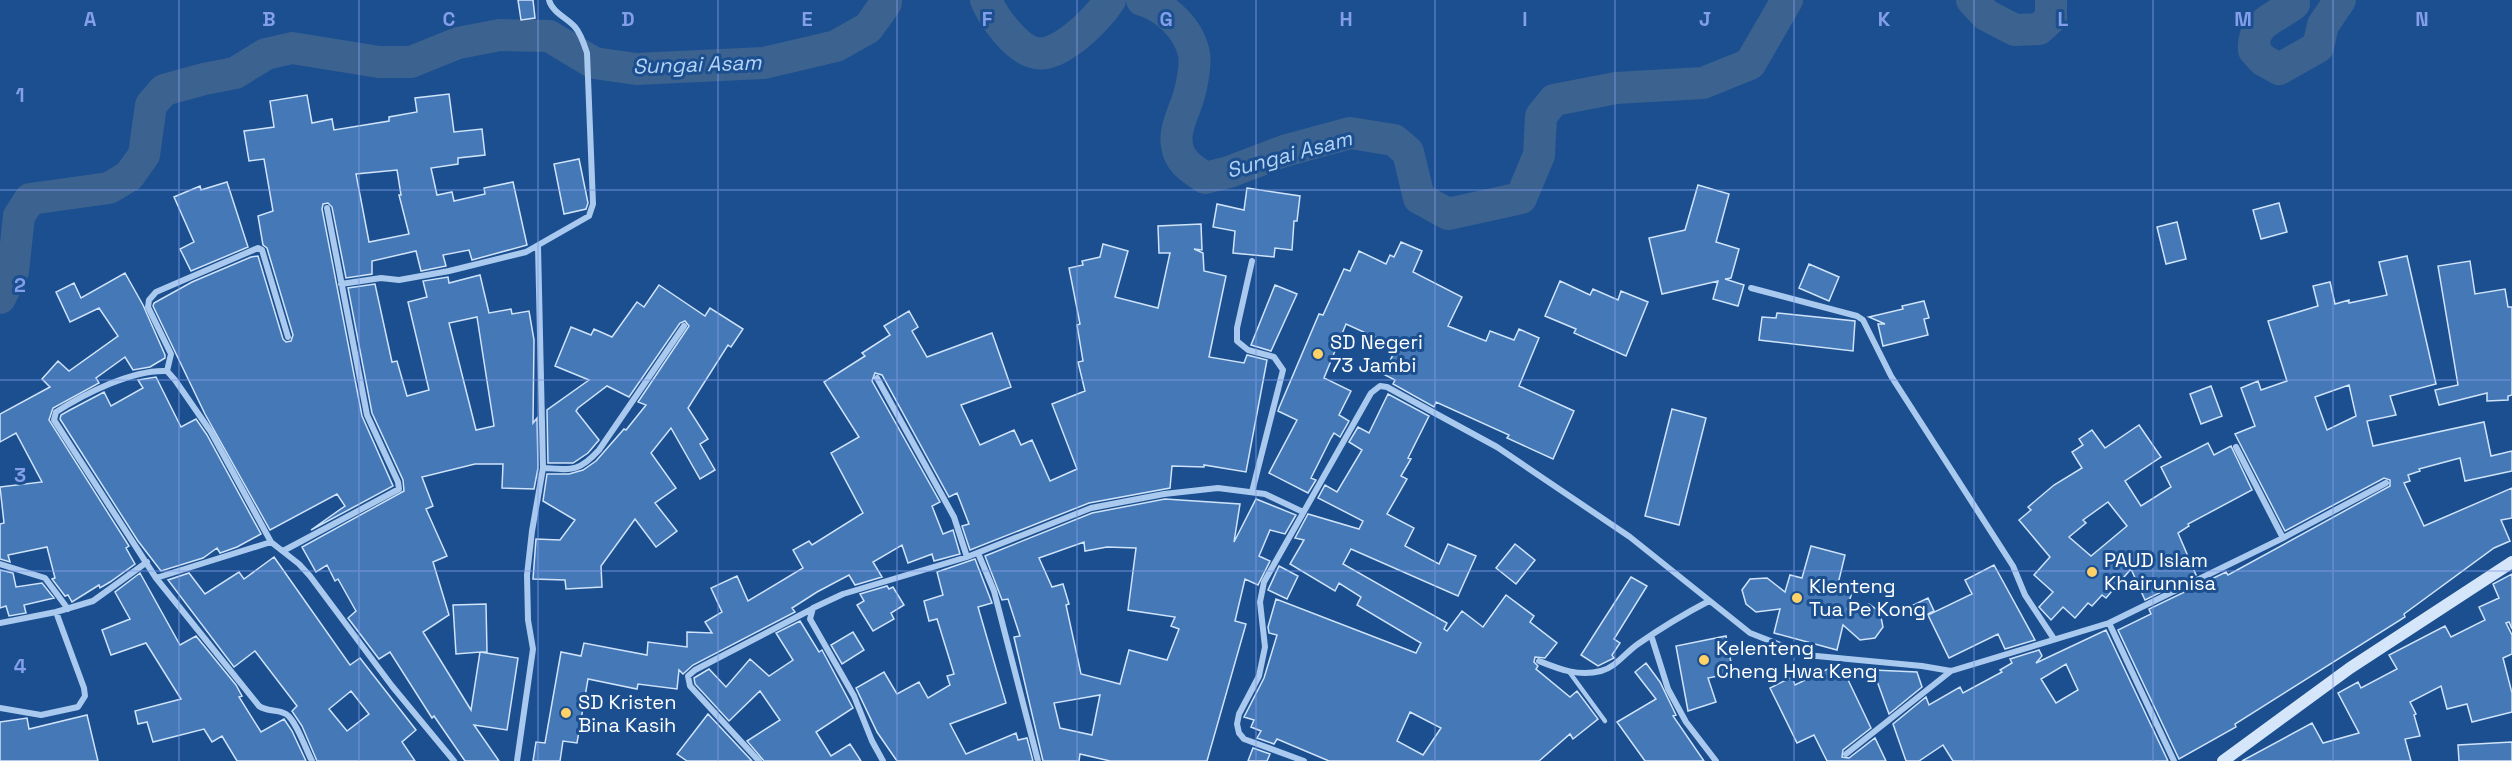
<svg xmlns="http://www.w3.org/2000/svg" width="2512" height="761" font-family="'Space Grotesk',sans-serif">
	<style>
		.lines { fill: none; stroke-linecap: round; stroke-linejoin: round }
		.river { stroke: #3c6290; stroke-width: 32 }
		.building { fill: #4478b7; stroke: #cfe3fa; stroke-width: 1.5; fill-rule: evenodd }
		.lane { stroke: #a9c9ee; stroke-width: 4.5 }
		.street { stroke: #a9c9ee; stroke-width: 6 }
		.secondary { stroke: #d6e6fa; stroke-width: 12 }
		.grid { fill: none; stroke: #839eea; stroke-width: 1.5; stroke-opacity: 0.55 }
		.poi-dot { fill: #ffd166; stroke: #1b4f8f; stroke-width: 2 }
		.labels { text-anchor: middle; dominant-baseline: central; stroke-width: 6; stroke-linejoin: round; paint-order: stroke }
		.poi-label { font-size: 20px; fill: #fff; stroke: #1b4f8f; text-anchor: start }
		.water-label { font-size: 21px; font-style: italic; fill: #b5d3f5; stroke: #1b4f8f }
		.grid-label { font-size: 20px; text-anchor: middle; font-weight: bold; fill: #839eea; stroke: #1b4f8f; stroke-width: 6; stroke-linejoin: round; paint-order: stroke }
	</style>
	<rect width="100%" height="100%" fill="#1b4f8f"/>
	<g class="lines">
		<path class="river" d="M986,0C993,17 1017,50 1036,53C1060,58 1098,18 1110,0
			M1142,0C1166,7 1189,29 1194,54C1196,64 1192,85 1189,95C1184,114 1171,132 1179,153C1184,165 1194,170 1205,178L1229,172L1284,151L1350,133L1394,140L1408,152L1419,198L1448,214L1521,198L1539,155L1541,116L1554,100L1616,88L1703,83L1750,64L1787,0
			M1972,0L1986,15L2015,30L2039,29L2051,18V0
			M2293,0L2294,4C2274,19 2252,22 2254,50L2263,60L2279,69L2318,47L2323,25L2340,0
			M0,298L13,271L19,216L30,199L109,188L129,176L144,155L151,105L164,90L204,79L235,73L266,54L292,48L379,62H411L458,43L500,35L549,36L594,63L636,69L764,63L836,46L868,28L886,3V0"/>
	</g>
	<path class="building" d="M518,0H533L535,18L521,20Z
		M449,94L454,132L482,129L485,155L458,158V164L431,168L437,195L452,192L454,201L485,194L484,188L513,182L527,245L472,260L469,250L443,255L446,266L421,271L416,251L372,261V274L346,278L332,207L328,203L323,204L322,209L362,416L393,486L311,530L345,506L337,494L270,530L205,414L153,306L154,303L192,282L251,257L258,256L283,339L286,342L291,341L293,335L267,248L263,245L258,216L273,211L264,159L249,161L244,131L274,127L270,101L307,95L312,123L332,119L334,130L389,121V117L417,112L415,98ZM397,170L401,195H399L409,234L369,242L356,174Z
		M579,159L588,203L586,209L564,214L554,164Z
		M227,182L248,247L191,271L180,249L194,242L174,197L200,186L201,190Z
		M1698,185L1729,194L1716,242L1739,249L1731,278L1725,279L1744,285L1738,306L1713,299L1718,281L1662,294L1649,238L1685,230Z
		M1247,188L1300,196L1297,221H1294L1292,250L1275,248L1274,257L1233,253L1235,231L1213,227L1217,204L1244,210Z
		M2279,203L2287,232L2261,239L2253,210Z
		M2177,222L2186,259L2166,264L2157,227Z
		M1201,224L1202,250L1194,249L1203,253L1204,271L1226,276L1209,357L1244,363L1247,355L1267,360L1246,472L1204,465V467L1172,466L1170,488L1089,503L970,550L962,526L969,524L957,493L949,497L882,375L875,373L872,381L940,502L932,506L943,534L953,530L960,554L934,561L932,554L908,563L902,545L873,562L882,577L855,585L849,575L817,592L792,608L795,612L693,665L683,674L679,670L677,689L638,684L637,689L588,679L577,743L563,741L560,761H533L536,742L545,743L561,652L581,656L584,643L647,655L648,642L687,647V632L712,633L705,622L722,612L711,588L737,576L748,601L803,568L793,550L809,541L812,545L863,513L831,453L859,437L824,382L865,356L862,353L890,335L884,326L909,311L918,327L912,331L927,357L992,333L1011,387L961,405L980,445L1014,430L1021,445L1032,440L1050,481L1077,469L1052,404L1085,391L1078,362L1083,361L1077,325L1080,324L1069,268L1083,265L1082,261L1100,257L1103,244L1128,251L1115,297L1158,308L1170,253H1159L1158,226Z
		M1401,242L1422,251L1413,272L1462,297L1448,326L1486,341L1490,331L1514,340L1519,329L1539,338L1519,386L1574,411L1553,459L1507,438L1509,435L1436,402L1434,407L1393,384L1395,380L1383,374L1397,347L1346,324L1324,378L1351,391L1339,415L1349,421L1340,437L1334,433L1331,438L1311,478L1316,480L1308,493L1269,473L1297,420L1278,411L1279,408L1319,314L1323,315L1344,269L1350,271L1359,251L1386,264L1390,255L1394,257Z
		M2407,256L2436,384L2390,396L2396,415L2367,421L2373,446L2484,422L2491,456L2512,451V471L2465,481L2460,458L2419,469L2420,471L2408,475L2410,481L2404,483L2424,526L2512,488V518L2501,520L2510,541L2494,548L2404,614L2405,617L2235,724L2236,727L2179,759L2118,630L2151,614L2149,609L2226,572L2228,575L2390,486V480L2384,478L2285,531L2235,434L2255,426L2241,388L2258,381L2261,390L2287,381L2268,321L2318,306L2313,286L2330,282L2335,304L2349,300V303L2387,295L2379,262ZM2349,385L2356,416L2327,430L2315,397Z
		M2470,261L2475,294L2505,289L2508,307H2512V395L2508,396V400L2487,401V393L2439,405L2435,390L2458,385L2438,266Z
		M1809,264L1839,277L1829,301L1799,288Z
		M125,273L143,305L165,355V358L150,367L133,370L125,357L96,378L99,383L53,408L49,420L129,546L126,548L135,564L110,582L100,588L99,585L72,602L68,595L65,596L52,579L55,578L47,547L8,555L10,562L0,559V524L4,523L0,487L42,482L16,433L0,442V414L50,387L42,379L58,361L69,371L118,336L99,308L70,322L56,292L74,283L81,298Z
		M480,275L489,313L511,309L512,314L529,311L534,340L533,423L537,418L538,468L534,489L502,488L503,464H475L422,477L433,506L426,509L447,556L433,562L449,615L423,632L471,710L480,652L456,654L453,605L486,604L487,652H480L518,658L507,730L474,725L499,761H465L434,716L432,718L390,652L379,659L348,618L356,611L338,579L335,581L327,565L316,572L302,547L404,491L403,480L372,413L348,288L375,284L392,362L397,361L407,396L429,390L408,302L427,297L423,281L448,277L449,283ZM477,317L494,426L476,430L449,323Z
		M1560,281L1590,295L1593,289L1618,300L1621,291L1648,302L1626,356L1574,333L1576,329L1545,316Z
		M659,285L705,316L710,308L743,329L731,347L728,345L688,408L708,439L700,444L715,470L700,479L671,428L651,453L676,488L655,503L677,531L656,547L635,519L601,566L602,587L566,589L565,580L533,579L536,539L560,540L575,520L543,501L547,474H569L583,470L596,461L624,429L626,430L646,405L638,402L689,326L685,321L680,323L629,397L607,386L578,408L576,411L599,440L588,453L573,463H548L547,410L589,380L555,366L571,327L591,335L594,329L612,337L637,302L644,307Z
		M1275,285L1297,294L1271,351L1251,345Z
		M1924,301L1929,318L1924,319L1928,335L1883,346L1878,324H1885L1869,317L1903,309L1902,306Z
		M1777,313L1855,321L1853,351L1759,340L1762,317L1776,318Z
		M156,377L181,427L196,419L207,435L261,534L237,547L220,553L217,548L203,558L161,571L138,541L60,419L61,415L70,410L104,392L111,406L143,388L138,380Z
		M2211,386L2222,416L2201,424L2190,394Z
		M1388,394L1429,416L1408,458L1411,459L1401,476L1407,479L1387,514L1414,528L1405,546L1439,564L1448,544L1476,556L1458,596L1351,549L1343,564L1447,623L1444,629L1447,631L1462,611L1483,627L1506,595L1534,616L1530,622L1557,643L1545,658L1535,657L1534,662L1538,666L1536,669L1570,697L1577,691L1598,719L1573,739L1570,734L1539,761H1329L1277,739L1274,744L1257,738L1261,731L1251,727L1254,720L1244,717L1264,678L1277,635L1269,633L1268,627L1276,599L1416,653L1421,643L1357,605L1361,597L1339,583L1335,591L1290,564L1304,540L1295,538L1308,514L1359,529L1363,521L1318,498L1325,485L1337,492L1362,450L1349,442L1358,427L1369,433ZM1410,712L1441,728L1423,755L1397,741Z
		M1672,409L1706,418L1679,525L1645,516Z
		M2139,425L2161,457L2125,481L2141,506L2171,487L2161,467L2208,443L2214,455L2231,446L2252,490L2188,524L2189,526L2178,533L2196,575L2145,600L2131,569L2106,598L2102,595L2092,606L2088,603L2075,618L2063,607L2051,620L2039,607L2053,592L2034,575L2050,557L2019,520L2031,510L2028,507L2054,485L2082,468L2072,452L2083,445L2079,439L2092,430L2105,448ZM2108,502L2127,526L2091,556L2069,537L2086,523L2083,520Z
		M1165,499L1240,504L1234,542L1256,499L1296,515L1285,534L1270,530L1259,556L1270,561L1258,585L1245,579L1235,621L1246,624L1207,761H1110L1080,754L1079,761H1043L1014,637L1020,636L1008,599L1002,600L985,556L1092,513ZM1084,542L1085,551L1107,547L1136,548L1128,610L1175,617L1171,626L1179,629L1167,660L1129,650L1120,684L1081,674L1066,605L1069,604L1063,584L1052,587L1039,558ZM1100,695L1092,735L1060,728L1054,703Z
		M1515,544L1535,560L1516,584L1496,568Z
		M1811,546L1845,555L1837,588L1852,592L1847,609L1869,604L1880,612L1883,627L1875,638L1860,640L1843,625L1837,650L1774,633L1780,609L1756,612L1746,604L1742,590L1750,579L1767,578L1785,592L1790,575L1802,578Z
		M274,557L350,665L360,658L416,730L402,742L415,761H317L302,726L292,711L297,706L255,651L234,667L168,580L189,573L205,594L239,572L244,579ZM351,691L369,714L347,731L329,709Z
		M975,559L992,603L978,607L1006,703L950,724L966,754L1016,733L1018,740L1027,738L1033,761H897L877,732L856,688L884,672L897,694L919,682L928,698L950,685L947,676L954,674L937,619L929,621L924,601L943,595L937,572Z
		M1994,565L2035,640L2005,649L1998,634L1949,658L1928,615L1972,594L1965,580Z
		M1279,566L1298,576L1287,599L1268,590Z
		M0,570L13,573L16,587L42,583L54,598L24,605L26,613L9,616L6,606L0,608Z
		M140,573L180,645L196,636L236,685L242,696L239,697L261,732L284,719L292,731L306,761H237L222,736L212,742L204,729L153,742L147,722L138,724L135,711L181,699L146,643L111,655L102,630L130,619L115,592Z
		M2512,574V629L2509,622L2506,623L2512,635V654L2503,658L2512,693V712L2472,722L2467,704L2447,709L2441,686L2410,702L2416,714L2414,715L2420,736L2405,739L2411,761H2242L2312,723L2323,743L2359,733L2338,693L2358,682L2361,688L2397,669L2389,655L2445,626L2451,637L2485,620L2479,607L2499,598L2493,584Z
		M1631,577L1647,586L1614,639L1620,643L1612,655L1614,658L1598,666L1581,655Z
		M887,586L889,589L893,587L904,605L891,613L894,619L873,631L857,605L864,601L860,594Z
		M1928,598L1934,611L1916,620L1909,607Z
		M800,621L819,652L822,650L853,708L816,732L831,756L850,744L861,761H764L747,741L780,720L760,691L729,721L695,684L694,678L709,669L726,687L750,659L769,676L793,660L776,633Z
		M2106,630L2168,761H1953L1943,745L1919,761H1906L1893,724L1926,697L1929,705L1960,687L1963,693L2002,672L2000,670L2012,663L2010,659L2039,650L2042,656L2036,663ZM2066,664L2078,690L2056,703L2041,679Z
		M853,632L864,650L842,664L831,645Z
		M1726,636L1733,673L1708,678L1716,702L1688,711L1676,646Z
		M1646,663L1660,682L1676,715L1673,716L1704,761H1645L1617,722L1656,699L1635,672Z
		M1840,663L1871,728L1843,750L1842,757L1849,758L1875,738L1886,761H1827L1814,735L1797,743L1770,688L1792,677L1795,685Z
		M1873,670L1917,672L1922,687L1889,714Z
		M708,714L752,761H687L677,754Z
		M87,715L98,761H0V722L27,718L29,729Z
		M2512,742V761H2459L2458,745Z
		M1253,748L1270,754L1267,761H1248Z"/>
	<g class="lines">
		<path class="lane" d="M1570,673L1605,721"/>
		<path class="street" d="M341,284L381,278L399,280L449,271L526,252L589,216L593,204L587,53C584,44 581,34 575,27C567,18 552,12 549,0
			M1751,288L1857,316L1863,320L1891,376L2013,566L2025,595L2054,639
			M167,371L171,354L148,307L149,300L156,292L258,248L262,250L288,337
			M877,378L954,517L967,557
			M2236,447L2283,538
			M543,468C572,470 579,472 599,450L684,326
			M1252,492L1283,370L1274,357L1248,350L1237,341V328L1252,261
			M283,551L399,489L398,482L367,415L327,208
			M978,553L994,591L1038,761
			M0,564L45,578L68,609
			M156,578L271,542
			M0,623L56,612L93,601L147,562
			M2109,623L2174,761
			M1651,635L1668,689L1686,722L1716,761
			M1539,661C1559,669 1578,677 1601,671C1616,667 1625,653 1638,644C1661,628 1684,614 1709,601
			M0,708L41,715L78,707L85,696L84,688L56,612
			M1846,754L1951,671
			M312,761C306,750 296,720 286,714C277,709 267,712 259,706L156,578L54,420L56,412C84,394 133,369 167,371L175,380L211,432L271,542L299,564L310,576L392,686L454,761
			M517,761L533,649L528,620L527,575L532,531L543,468L538,246
			M759,761L690,686L688,676L695,670L812,609
			M883,761L872,741L854,696L810,619L813,608L843,594L967,557L1091,508L1164,494L1218,488L1265,494L1303,512
			M1304,761L1244,739L1239,733L1237,724L1239,714L1259,676L1265,647L1260,602L1264,582L1371,393L1380,386L1387,387L1497,447L1630,537L1750,633L1806,655L1922,666L1951,671L2109,623L2283,538L2386,483"/>
		<path class="secondary" d="M2223,761L2350,668L2512,562"/>
	</g>
	<path class="grid" d="M179,0V761M359,0V761M538,0V761M718,0V761M897,0V761M1077,0V761M1256,0V761M1435,0V761M1615,0V761M1794,0V761M1974,0V761M2153,0V761M2333,0V761M0,190H2512M0,380H2512M0,571H2512"/>
	<g class="poi-dot">
		<circle cx="1318" cy="354" r="6"/>
		<circle cx="2092" cy="572" r="6"/>
		<circle cx="1797" cy="598" r="6"/>
		<circle cx="1704" cy="660" r="6"/>
		<circle cx="566" cy="713" r="6"/>
	</g>
	<g class="labels">
		<g class="poi-label">
			<text x="1330" y="342">SD Negeri<tspan x="1330" dy="23">73 Jambi</tspan></text>
			<text x="2104" y="560">PAUD Islam<tspan x="2104" dy="23">Khairunnisa</tspan></text>
			<text x="1809" y="586">Klenteng<tspan x="1809" dy="23">Tua Pe Kong</tspan></text>
			<text x="1716" y="648">Kelenteng<tspan x="1716" dy="23">Cheng Hwa Keng</tspan></text>
			<text x="578" y="702">SD Kristen<tspan x="578" dy="23">Bina Kasih</tspan></text>
		</g>
		<g class="water-label">
			<text transform="translate(697 64) rotate(-2)">Sungai Asam</text>
			<text transform="translate(1289 154) rotate(-15)">Sungai Asam</text>
		</g>
	</g>
	<g class="grid-label">
		<text x="90" y="26">A</text>
		<text x="269" y="26">B</text>
		<text x="449" y="26">C</text>
		<text x="628" y="26">D</text>
		<text x="807" y="26">E</text>
		<text x="987" y="26">F</text>
		<text x="1166" y="26">G</text>
		<text x="1346" y="26">H</text>
		<text x="1525" y="26">I</text>
		<text x="1705" y="26">J</text>
		<text x="1884" y="26">K</text>
		<text x="2063" y="26">L</text>
		<text x="2243" y="26">M</text>
		<text x="2422" y="26">N</text>
		<text x="20" y="102">1</text>
		<text x="20" y="292">2</text>
		<text x="20" y="482">3</text>
		<text x="20" y="673">4</text>
	</g>
</svg>
